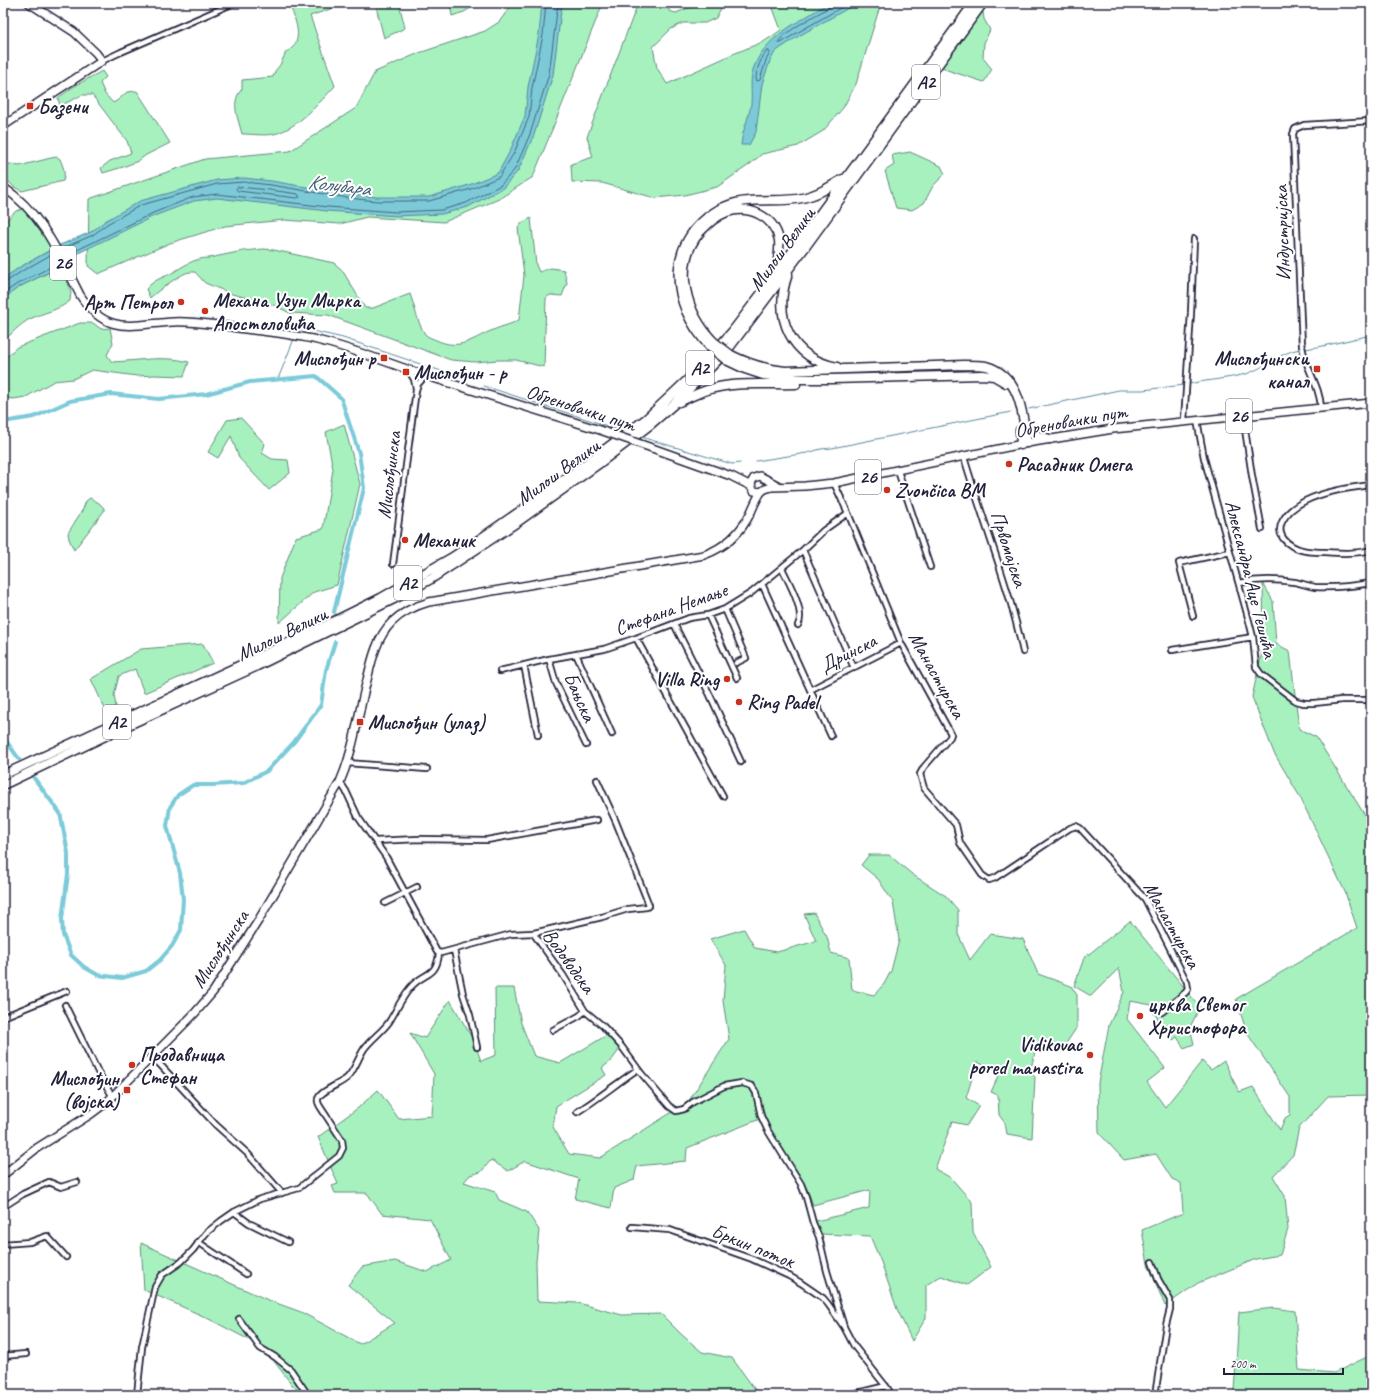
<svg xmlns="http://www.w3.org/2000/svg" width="1374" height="1398" font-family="Caveat,sans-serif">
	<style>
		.green { fill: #a7f1bf; stroke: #648a7d }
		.water { fill: #7bcad8; stroke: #578799 }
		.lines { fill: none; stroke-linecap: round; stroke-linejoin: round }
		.shore { stroke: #46657a; stroke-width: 1 }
		.stream { stroke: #578799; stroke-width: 1 }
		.canal { stroke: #7bcad8; stroke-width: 4 }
		.street-casing { stroke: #22223b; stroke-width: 8 }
		.secondary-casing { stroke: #22223b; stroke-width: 10 }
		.primary-casing { stroke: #22223b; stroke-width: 10 }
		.highway-casing { stroke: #22223b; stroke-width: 11 }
		.street { stroke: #fff; stroke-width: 4.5 }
		.secondary { stroke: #fff; stroke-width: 7 }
		.primary { stroke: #fff; stroke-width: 7 }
		.highway { stroke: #fff; stroke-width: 8 }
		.primary-bridge-casing { stroke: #22223b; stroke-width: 10; stroke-linecap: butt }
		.highway-bridge-casing { stroke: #22223b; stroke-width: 11; stroke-linecap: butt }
		.primary-bridge { stroke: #fff; stroke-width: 7 }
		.highway-bridge { stroke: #fff; stroke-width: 8 }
		.poi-dot { fill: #c8321e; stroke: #fff; stroke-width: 1.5 }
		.labels { text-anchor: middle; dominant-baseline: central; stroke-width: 4; stroke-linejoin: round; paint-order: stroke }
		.shield { fill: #fff; stroke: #646476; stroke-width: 1 }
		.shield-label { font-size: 19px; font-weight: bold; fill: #22223b }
		.poi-label { font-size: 20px; font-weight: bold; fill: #22223b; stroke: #fff; text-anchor: start }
		.street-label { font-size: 20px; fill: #22223b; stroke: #fff }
		.water-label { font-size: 21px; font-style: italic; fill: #415d72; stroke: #fff }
	</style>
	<rect width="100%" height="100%" fill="#fff"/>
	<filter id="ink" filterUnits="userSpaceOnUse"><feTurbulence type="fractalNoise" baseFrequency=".025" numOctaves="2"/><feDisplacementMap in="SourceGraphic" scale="8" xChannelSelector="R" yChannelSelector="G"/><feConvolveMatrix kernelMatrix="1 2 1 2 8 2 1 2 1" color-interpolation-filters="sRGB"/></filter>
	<g filter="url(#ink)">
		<path class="green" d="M289,3H348L310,16L335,86C320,102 297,129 274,134C264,136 252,134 242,134C238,118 230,102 242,89V80L273,77L275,71L280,65L286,52C306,43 295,19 289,3Z
			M375,3H399L405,28L384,38Z
			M450,3H479L464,12L452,16Z
			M513,3H603L533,177L499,199L444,222L367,217L340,224L284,220L225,226L170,243L98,274L88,266L89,199L205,159L290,151L356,108L375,72L419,53L485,31L499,22Z
			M638,3H668L669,11L676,13C692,6 704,3 722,6L716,18L705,23H683L671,29L653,47L657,68L667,84L733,54L765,41L781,30L771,3H881L856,84L843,108L823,131L798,146L762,154L749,165L717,187L685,195L655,198L602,183L572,182L571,164L593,157L587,137Z
			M970,12H983L984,19L990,30L984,43L983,58L992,69L984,82L947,70L932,59L935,46L952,40Z
			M102,71L106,77L100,83L105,94L113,103L118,100L127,92L137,91L170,143L146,155L138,161L123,167L103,173L101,168L110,161L131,153L127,141L92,95H82L60,106L58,98L73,87Z
			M910,152L941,166L945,174L933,186L924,203L912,210L896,208L885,171L894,165L892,155Z
			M57,157L60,159C63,166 66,173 63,181L22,191L14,187L3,176V165L11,164L19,166L51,158Z
			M23,209L41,229L52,249L20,267L3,279V223L16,211Z
			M531,218L536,265L539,272L551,268L564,270L567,283L562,296L550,295L546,298L544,367L516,360H498L475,362L451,360L328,315L290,313L271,304L232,294L205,283L195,272C192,272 188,272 186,273C178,276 156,292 150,298L146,289C155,279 160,279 172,273C184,266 194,258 209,258L243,251L264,249L274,250L334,263L342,270L365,308H373L410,294C415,307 417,322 425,334C427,337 432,338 436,340C461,351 471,339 493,330C502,326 510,325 519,320L524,275L518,228L522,223Z
			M60,267L63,268L71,292L70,301C57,311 44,312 30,319C20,324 11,334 3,342V299L19,287Z
			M80,323H93L101,329L110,328L113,343L107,355L112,362C138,361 163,355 189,362L184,376L155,375L137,376L92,370L73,379L54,381L26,397L13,399L3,397V361L4,359L17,347Z
			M241,418L265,444L262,453L272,459L288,460L290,473L269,490L239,458L231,436L218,458L208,452L227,420Z
			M344,424L360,484L337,585L314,592L279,623L280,578L296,537L323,529L333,469L326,432Z
			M90,498L99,503L104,508V511L74,550L69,539L68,533L83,509L86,501Z
			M1263,583L1273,601L1276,644L1290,651L1299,729L1316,737L1371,825V1095L1328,1096L1299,1128L1293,1155L1273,1176L1285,1196L1288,1229L1280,1255L1256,1259L1198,1283L1165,1306L1148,1264L1142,1230L1183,1213L1181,1183L1172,1179L1156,1154L1124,1160L1099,1133L1098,1083L1109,1025L1124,992L1119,968L1091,996L1074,986L1084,958L1130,921L1200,1007L1190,1027L1194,1044L1184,1048L1177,1037L1173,1040L1151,1009L1152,1005L1130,1001L1127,1019L1165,1068L1147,1082L1165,1107L1202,1061L1211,1070L1224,1061L1239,1092L1253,1087L1280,1130L1285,1118L1290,1115V1097L1247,1033L1236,999L1357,928L1345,892L1300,797L1274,753L1252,697L1264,643Z
			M203,644L213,663L144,693L135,669L119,676L114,695L116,706L107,713L91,679L141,649Z
			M869,855H889L913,875L946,896L958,910V934L970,960L990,934L1023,939L1038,974L1071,986L1077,995V1027L1065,1045L1036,1048L1030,1072L1035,1077L1032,1138L1007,1134L1005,1123L999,1115L998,1095L991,1092L1000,1072L977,1062L966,1098L979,1106L967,1125L952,1122L935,1169L951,1178L972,1202L973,1232L991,1267L967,1285L941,1276L926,1285V1318L912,1341L897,1309L881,1262L870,1236L820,1234L816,1221L869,1208L870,1190L813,1205L807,1189L768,1127L765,1117L687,1148L686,1161L637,1166L634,1180L614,1188L611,1208L575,1199L579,1179L525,1161L508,1171L491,1160L481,1172L470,1175L464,1182L495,1192L499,1200L527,1212L539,1230L536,1262L537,1301L578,1303L622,1315L661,1314L682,1335L702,1352L732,1358L759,1395H305L293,1386L263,1347L203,1316L144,1290L141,1243L268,1300L301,1312L360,1344L395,1323L348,1285L362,1267L395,1261L427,1272L451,1260L430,1219L382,1214L367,1193H335L332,1186L338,1184L318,1137L358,1108L378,1090L399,1119L432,1116L434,1074L410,1033L425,1038L450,1000L474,1041L481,1061L496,1055L495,988H514L521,1023L534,1056L560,1063L607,1035L620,1049L611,1061L602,1068L606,1075L556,1106L553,1127L569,1154L600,1158L688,1102L729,1039L723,1001L726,965L710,939L744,929L755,948L777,952L816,941L804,914L814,913L827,937L831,953L849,958L852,990L874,995L884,984L891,971L899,940L893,902L878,879L861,865Z
			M1274,1308L1295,1311L1299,1370L1334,1373L1371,1355V1395H1236L1234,1389L1236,1365L1239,1312Z"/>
		<path class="water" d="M542,3H563L561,11L553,75L534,135L518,171L503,188L468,207L442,214L396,216L327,211L217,198L194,201L154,216L54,265L55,269L19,287L3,299V279L20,267L60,245L91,232L105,221L140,201L217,180L244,178L271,181L348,194L377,197H429L469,185L498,173L510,151L525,116L528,87L539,34Z
			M828,3H854L852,6L797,37L775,52L770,61L762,84L756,132L749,145H741C742,131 749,118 751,104C752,94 750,83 752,73C762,36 799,23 828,3Z"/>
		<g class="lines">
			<path class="shore" d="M830,3L828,8C818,14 780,34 778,43H781L795,34L849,3
				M767,51H769L770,53L766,60L760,80L757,81L756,79C756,70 761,58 767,51Z
				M238,187L270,190L298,194L300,197L297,198L238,191L236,189Z
				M61,249L93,235L107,224L141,205L217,184L244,182L271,185L348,198L377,201H429L471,189L499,177L514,153L529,117L532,88L543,35L546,3
				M65,256L153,213L193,197L217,194L328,207L396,212L442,210L466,203L501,185L515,169L530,134L549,74L557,11L559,3
				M3,282H6L22,271L54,253
				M3,294L17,284L49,268L52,262L57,260"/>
			<path class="stream" d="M294,332L296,330H309L343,338L465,379
				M1305,349L1323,346L1371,335
				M278,379L294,339
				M1188,384C1207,380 1227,379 1246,374C1265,368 1280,352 1300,349
				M484,386L617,429
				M1029,409L1119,390H1143L1184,385
				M641,437L732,464L740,463
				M756,461L807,453L821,449L832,448L1011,412"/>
			<path class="canal" d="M3,422L34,417L70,401L111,394L159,399L206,394L250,382L316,376L341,398L359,453L364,488L334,612
				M3,738H4L19,759
				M34,778L60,813L68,853V874L62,919L63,935L71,955L84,967L98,975L122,978L146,971L160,960L172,946L181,930L183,899L180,873L167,826L170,807L178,795L193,785H213L243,783L267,771L294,742L321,705L326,670L335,642"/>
			<defs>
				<path id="street" d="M102,61L121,52L234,3
					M408,370L414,379L416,389
					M1321,408C1320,385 1305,368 1302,346L1293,134L1295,129L1304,125L1371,121
					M1243,416L1252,476L1262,529
					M1197,420L1204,458L1249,621L1253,637L1256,667L1261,674L1296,701L1304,703H1314L1342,700H1371
					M1184,421L1191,313L1194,239
					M964,457C983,522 1009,585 1023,652
					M898,471L930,567
					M834,483L848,513L901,643L951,734L950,737L924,767L920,774L924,788L956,825L960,843L982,875L989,880L995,878L1070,828L1076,826L1080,828L1145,899L1187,982L1188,989L1186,992L1162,1012
					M1371,485C1349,488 1325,491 1305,501C1287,510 1267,531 1292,546C1302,552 1315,552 1325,552C1340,553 1356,554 1371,550
					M803,550L854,668
					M393,564L416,390L418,384L426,375
					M782,568C788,581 806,612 798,625
					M1239,583C1258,579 1275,579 1294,582C1301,583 1308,586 1315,587C1334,588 1353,586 1371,583
					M762,584L831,736
					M725,609L746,658L736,663
					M708,615L737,678
					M1193,616L1179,563L1230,552
					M674,624L710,695L741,762
					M636,638L723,796
					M1172,650L1253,637
					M576,654L612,734
					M549,659L556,683L586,745
					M524,665L538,735
					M500,671L549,659L604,649L636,638L689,618L708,615L725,609L751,593L803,550L824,530L848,513
					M810,690L901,643
					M347,763L427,769
					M340,782L346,791L358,817L386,857L437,952L441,953L511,934L533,933L563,975L585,1011L603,1026L622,1047L641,1073L669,1106L676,1111L684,1109L693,1102L724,1086L742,1083L752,1086L756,1093L761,1116L768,1131L801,1184L806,1197L813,1223L819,1237L827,1271L844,1327
					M375,841L419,839L487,840L597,820
					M385,903L417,887
					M534,933L602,917L628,909L647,907L649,905L616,822L597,780
					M454,950L463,994L470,1015L477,1047
					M65,1005L98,1072L113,1097
					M3,1017L67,991
					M553,1030L579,1016L585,1011
					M153,1057L216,1125L247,1153L282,1193
					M577,1112C598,1099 617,1083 638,1069
					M3,1207L23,1194L49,1182L61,1187L77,1182
					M234,1212L249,1223L288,1242
					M632,1227L670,1230L752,1259L789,1276L801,1283L823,1298L828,1304L844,1327L854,1346L888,1389L891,1395
					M198,1242L246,1274
					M3,1244L30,1242L47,1236L66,1257
					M1152,1262L1158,1279L1170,1300V1309L1166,1325L1155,1395
					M239,1319L260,1348L275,1357L291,1370L308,1395
					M3,1356L26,1354
					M137,1395L142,1347L155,1287L162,1275L181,1262L193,1250L206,1233L221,1221L234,1212L260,1199L299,1188L339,1156L343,1148L342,1140L321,1108C319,1105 317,1102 318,1099C320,1091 340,1084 347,1078C355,1070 358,1058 364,1049C371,1039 382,1032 389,1022C396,1011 401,999 410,988C423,972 437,978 439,953
					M849,1395L886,1386"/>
				<path id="secondary" d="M3,1175L37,1148L91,1114L107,1102L195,1013L213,992L258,921L340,782C354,750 358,714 367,680C372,659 377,637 392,622C403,611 415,606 429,602L704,555C726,547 741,533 751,512C754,505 757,498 761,492"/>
				<path id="primary" d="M3,126L102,61L96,53L74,32L29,3
					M3,187C42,213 59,254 80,295C107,337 132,324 173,322C190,321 208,324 225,326C255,331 287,333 317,340C355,349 390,364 427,376C484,394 542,412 600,430
					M652,448L731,476L751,486
					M779,486L760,476L754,478L751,483L752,488L754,491L761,492L765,489L772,487L805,486L834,483L1027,443L1113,429L1371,403"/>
				<path id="highway" d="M788,274C772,318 791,358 837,367
					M714,342C686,313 672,266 700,232C708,224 716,216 727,212C749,205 774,216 779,240C780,251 778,262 775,273
					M710,347C690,325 676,298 679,267C683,232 713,204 748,201C766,199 784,202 802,198C817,195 830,187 843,179
					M731,355C749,364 765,369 785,371L964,365C971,365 979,365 986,366C1020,375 1023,414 1027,443
					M726,360L745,369L763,375L797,379H832L982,375L994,376L1006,383
					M679,402C688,398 698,393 707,390C734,381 768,385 796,384
					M1025,426L1033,434L1050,439
					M1020,430L1021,445
					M3,775L312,632L381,598L451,558L477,541L542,496L646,419L696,372L732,332L773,278L974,3
					M3,785L122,728L255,667L400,596L431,579L516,523L597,465L651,424L673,405L726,352L806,246L983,3"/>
			</defs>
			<use href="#street" class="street-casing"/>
			<use href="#secondary" class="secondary-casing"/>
			<use href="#primary" class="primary-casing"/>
			<use href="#highway" class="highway-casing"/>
			<use href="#street" class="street"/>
			<use href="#secondary" class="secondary"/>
			<use href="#primary" class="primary"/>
			<use href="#highway" class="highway"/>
			<defs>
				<path id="primary-bridge" d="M600,430L652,448"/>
				<path id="highway-bridge" d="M714,342L731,355
					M710,347L726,360"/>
			</defs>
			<use href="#primary-bridge" class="primary-bridge-casing"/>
			<use href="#highway-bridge" class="highway-bridge-casing"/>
			<use href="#primary-bridge" class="primary-bridge"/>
			<use href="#highway-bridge" class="highway-bridge"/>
		</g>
	</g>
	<g class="poi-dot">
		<rect x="26" y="102" width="8" height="8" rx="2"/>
		<circle cx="181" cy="302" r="4"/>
		<circle cx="205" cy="311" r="4"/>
		<rect x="380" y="354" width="8" height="8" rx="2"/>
		<rect x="1313" y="365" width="8" height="8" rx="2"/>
		<rect x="402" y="368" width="8" height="8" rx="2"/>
		<circle cx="1009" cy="464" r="4"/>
		<circle cx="887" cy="490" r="4"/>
		<circle cx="405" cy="540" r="4"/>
		<circle cx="727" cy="679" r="4"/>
		<circle cx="739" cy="702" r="4"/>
		<rect x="356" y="718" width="8" height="8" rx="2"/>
		<circle cx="1140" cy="1016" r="4"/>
		<circle cx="1090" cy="1055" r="4"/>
		<circle cx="132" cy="1065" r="4"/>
		<rect x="123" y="1086" width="8" height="8" rx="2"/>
	</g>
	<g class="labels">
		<g class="shield">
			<rect x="912" y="65" width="28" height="34" rx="3"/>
			<rect x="50" y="246" width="26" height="34" rx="3"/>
			<rect x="686" y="351" width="28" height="34" rx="3"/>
			<rect x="1226" y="399" width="26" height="34" rx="3"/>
			<rect x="855" y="460" width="26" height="34" rx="3"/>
			<rect x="394" y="566" width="28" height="34" rx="3"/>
			<rect x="103" y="705" width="28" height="34" rx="3"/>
		</g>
		<g class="shield-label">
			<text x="926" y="82">A2</text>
			<text x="63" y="263">26</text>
			<text x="700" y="368">A2</text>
			<text x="1239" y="416">26</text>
			<text x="868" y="477">26</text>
			<text x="408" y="583">A2</text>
			<text x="117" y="722">A2</text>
		</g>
		<g class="poi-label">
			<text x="38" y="106">Базени</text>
			<text x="213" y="300">Механа Узун Мирка<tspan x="213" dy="23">Апостоловића</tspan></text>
			<text x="173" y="302" text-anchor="end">Арт Петрол</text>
			<text x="376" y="358" text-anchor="end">Мислођин р</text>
			<text x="1309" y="358" text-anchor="end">Мислођински<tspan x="1309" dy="23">канал</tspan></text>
			<text x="414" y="372">Мислођин - р</text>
			<text x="1017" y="464">Расадник Омега</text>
			<text x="895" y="490">Zvončica BM</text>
			<text x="413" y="540">Механик</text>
			<text x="719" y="679" text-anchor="end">Villa Ring</text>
			<text x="747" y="702">Ring Padel</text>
			<text x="368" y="722">Мислођин (улаз)</text>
			<text x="1148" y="1004">црква Светог<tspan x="1148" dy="23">Хрристофора</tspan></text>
			<text x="1082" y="1044" text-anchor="end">Vidikovac<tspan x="1082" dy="23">pored manastira</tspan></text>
			<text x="140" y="1054">Продавница<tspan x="140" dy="23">Стефан</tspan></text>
			<text x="119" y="1078" text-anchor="end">Мислођин<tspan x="119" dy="23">(војска)</tspan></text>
		</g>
		<g class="street-label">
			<text transform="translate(1282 233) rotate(-92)">Индустријска</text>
			<text transform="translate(782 249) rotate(-54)">Милош Велики</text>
			<text transform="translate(581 408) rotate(18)">Обреновачки пут</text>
			<text transform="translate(1071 421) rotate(-10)">Обреновачки пут</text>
			<text transform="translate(558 472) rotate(-36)">Милош Велики</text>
			<text transform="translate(389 475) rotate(-83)">Мислођинска</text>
			<text transform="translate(1009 549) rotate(72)">Првомајска</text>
			<text transform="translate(1251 579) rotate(76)">Александра Аце Тешића</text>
			<text transform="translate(671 609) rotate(-20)">Стефана Немање</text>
			<text transform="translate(282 634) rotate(-26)">Милош Велики</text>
			<text transform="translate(848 653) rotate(-27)">Дринска</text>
			<text transform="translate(937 675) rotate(61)">Манастирска</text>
			<text transform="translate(580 697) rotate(66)">Бањска</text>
			<text transform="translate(1172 925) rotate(61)">Манастирска</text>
			<text transform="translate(220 949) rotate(-57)">Мислођинска</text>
			<text transform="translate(569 961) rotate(54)">Водоводска</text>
			<text transform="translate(753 1246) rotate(22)">Бркин поток</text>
		</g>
		<g class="water-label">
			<text transform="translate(339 185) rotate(7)">Колубара</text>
		</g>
	</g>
	<rect width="1374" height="1398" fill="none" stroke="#fff" stroke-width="16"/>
	<rect x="8" y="8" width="1358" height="1382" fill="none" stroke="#22223b" stroke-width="1.5" filter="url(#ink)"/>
	<path d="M1224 1368v6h119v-6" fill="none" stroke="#22223b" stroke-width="2"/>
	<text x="1230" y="1368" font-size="12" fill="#22223b" stroke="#ffffff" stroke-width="3" paint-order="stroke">200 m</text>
</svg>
